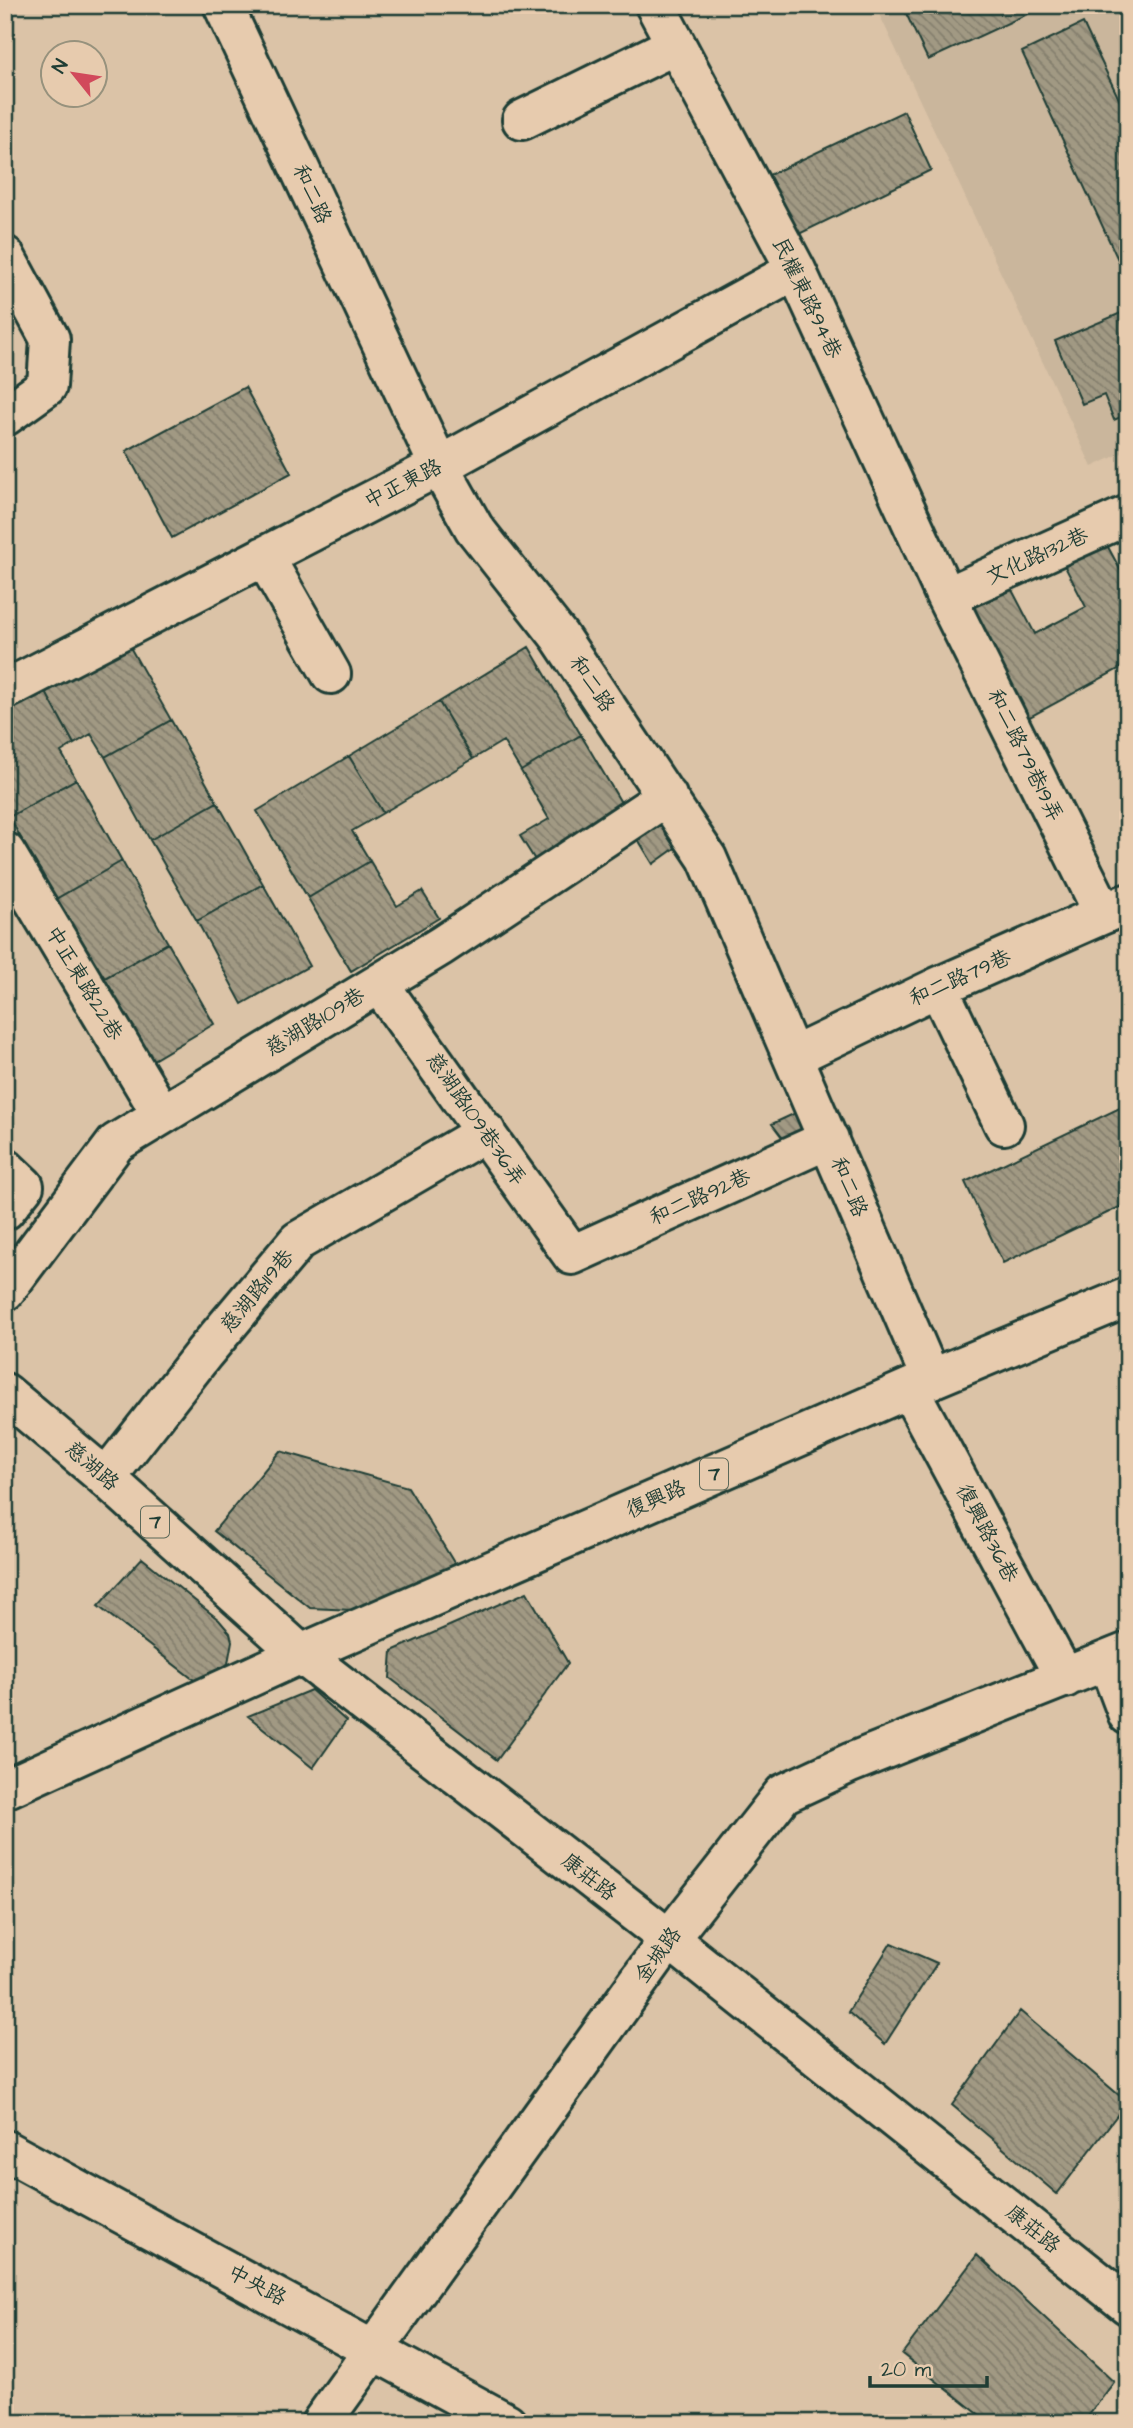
<svg xmlns="http://www.w3.org/2000/svg" width="1133" height="2428" font-family="'Architects Daughter','LXGW WenKai TC',sans-serif">
	<style>
		.built { fill: #cab69c }
		.building { fill: url(#building-back-hatch); stroke: #1f3d34; stroke-width: 2 }
		.lines { fill: none; stroke-linecap: round; stroke-linejoin: round }
		.minor-casing { stroke: #1f3d34; stroke-width: 44 }
		.major-casing { stroke: #1f3d34; stroke-width: 44 }
		.minor { stroke: #e7cbae; stroke-width: 38 }
		.major { stroke: #e7cbae; stroke-width: 38 }
		.labels { text-anchor: middle; dominant-baseline: central; stroke-width: 5; stroke-linejoin: round; paint-order: stroke }
		.shield { fill: #e7cbae; stroke: #5b6859; stroke-width: 2 }
		.shield-label { font-size: 19px; font-weight: bold; fill: #1f3d34 }
		.street-label { font-size: 21px; fill: #1f3d34; stroke: #e7cbae }
	</style>
	<defs>
		<pattern id="building-back-hatch" width="6" height="6" patternUnits="userSpaceOnUse" patternTransform="scale(1.75)"><rect width="6" height="6" fill="#a19983"/><path d="M-1 5l2 2M0 0l6 6M5-1l2 2" fill="none" stroke="#837e6c"/></pattern>
	</defs>
	<rect width="100%" height="100%" fill="#dbc3a7"/>
	<filter id="ink" filterUnits="userSpaceOnUse"><feTurbulence type="fractalNoise" baseFrequency=".0143" numOctaves="2"/><feDisplacementMap in="SourceGraphic" scale="14" xChannelSelector="R" yChannelSelector="G"/><feConvolveMatrix kernelMatrix="1 2 1 2 8 2 1 2 1" color-interpolation-filters="sRGB"/></filter>
	<g filter="url(#ink)">
		<path class="built" d="M875,5H1128V450L1092,467Z"/>
		<path class="building" d="M907,5H1033L1036,10L928,60L903,7Z
			M1083,23L1128,118L1126,277L1022,52Z
			M904,111L931,170L797,235L769,175Z
			M1128,310V414L1114,420L1104,395L1082,404L1055,341Z
			M245,387L291,473L172,538L126,451Z
			M1101,534L1128,584V664L1028,718L970,608L1010,586L1035,634L1086,607L1060,557Z
			M126,640L171,720L105,757L91,734L74,744L43,687Z
			M529,647L581,735L521,771L503,741L473,759L439,702Z
			M43,687L74,744L61,752L76,779L9,817L5,809V708Z
			M439,702L473,759L383,813L349,756Z
			M171,720L217,802L150,840L105,757Z
			M581,735L623,806L535,860L520,836L549,819L521,771Z
			M349,756L383,813L352,831L370,861L308,898L257,811Z
			M76,779L122,861L56,899L9,817Z
			M217,802L263,884L197,921L150,840Z
			M659,822L678,846L653,864L636,836Z
			M122,861L168,943L101,980L56,899Z
			M370,861L397,906L422,891L439,918L351,971L308,898Z
			M263,884L309,966L242,1004L197,921Z
			M168,943L214,1024L148,1063L101,980Z
			M1128,1104V1203L1003,1263L965,1182Z
			M804,1109L814,1134L785,1141L772,1124Z
			M280,1451L408,1487L456,1566L353,1610L310,1608L214,1531Z
			M142,1558L219,1620L230,1633L232,1641L228,1663L220,1673L198,1683L98,1606Z
			M527,1592L568,1663L497,1760L390,1678L392,1651Z
			M311,1690L346,1721L313,1768L248,1716Z
			M891,1943L937,1963L885,2044L848,2012Z
			M1020,2011L1127,2102L1057,2194L952,2105Z
			M977,2255L1114,2382L1083,2423H990L902,2354Z"/>
		<g class="lines">
			<defs>
				<path id="minor" d="M223,5L439,466L474,528L559,636L707,858L931,1379
					M655,5L796,270L946,597L1104,914
					M522,120L675,45
					M5,256L50,339L47,386L5,416
					M264,556L331,674
					M946,597L1128,515
					M5,690L439,466L796,270
					M5,852L162,1115
					M379,984L572,1255L829,1139
					M938,987L1004,1125
					M794,1056L938,987L1126,904
					M5,1168L24,1186L5,1210
					M5,1291L116,1143L441,946L667,796
					M909,1389L1065,1678
					M106,1478L204,1353L298,1241L486,1132
					M1108,1662L1128,1715
					M5,1789L301,1654L669,1939L1128,2305
					M5,2150L507,2423
					M321,2423L669,1939L783,1794L850,1763L1128,1652"/>
				<path id="major" d="M5,1393L106,1478L301,1654L931,1379L1128,1297"/>
			</defs>
			<use href="#minor" class="minor-casing"/>
			<use href="#major" class="major-casing"/>
			<use href="#minor" class="minor"/>
			<use href="#major" class="major"/>
		</g>
	</g>
	<g class="labels">
		<g class="shield">
			<rect x="700" y="1458.5" width="28" height="31" rx="5"/>
			<rect x="141" y="1506.5" width="28" height="31" rx="5"/>
		</g>
		<g class="shield-label">
			<text x="714" y="1474">7</text>
			<text x="155" y="1522">7</text>
		</g>
		<g class="street-label">
			<text transform="translate(312 194) rotate(65)">和二路</text>
			<text transform="translate(807 298) rotate(64)">民權東路94巷</text>
			<text transform="translate(403 484) rotate(-27)">中正東路</text>
			<text transform="translate(1037 556) rotate(-24)">文化路132巷</text>
			<text transform="translate(592 684) rotate(56)">和二路</text>
			<text transform="translate(1025 755) rotate(64)">和二路79巷19弄</text>
			<text transform="translate(960 978) rotate(-24)">和二路79巷</text>
			<text transform="translate(84 983) rotate(59)">中正東路22巷</text>
			<text transform="translate(315 1022) rotate(-31)">慈湖路109巷</text>
			<text transform="translate(476 1119) rotate(55)">慈湖路109巷36弄</text>
			<text transform="translate(849 1187) rotate(67)">和二路</text>
			<text transform="translate(700 1197) rotate(-24)">和二路92巷</text>
			<text transform="translate(257 1291) rotate(-50)">慈湖路119巷</text>
			<text transform="translate(92 1466) rotate(41)">慈湖路</text>
			<text transform="translate(656 1499) rotate(-24)">復興路</text>
			<text transform="translate(987 1533) rotate(62)">復興路36巷</text>
			<text transform="translate(589 1877) rotate(38)">康莊路</text>
			<text transform="translate(658 1955) rotate(-54)">金城路</text>
			<text transform="translate(1033 2229) rotate(39)">康莊路</text>
			<text transform="translate(257 2285) rotate(28)">中央路</text>
		</g>
	</g>
	<rect width="1133" height="2428" fill="none" stroke="#e7cbae" stroke-width="28"/>
	<rect x="14" y="14" width="1105" height="2400" fill="none" stroke="#1f3d34" stroke-width="2.5" filter="url(#ink)"/>
	<g transform="translate(74 74) rotate(300)"><circle r="33" fill="#e7cbae" stroke="#97927d" stroke-width="2"/>
	<path d="M0-5L12 26L0 18L-12 26Z" fill="#d1495b"/>
	<text y="-10" font-size="19" font-weight="bold" text-anchor="middle" fill="#1f3d34">N</text>
	</g>
	<path d="M870 2376v10h117v-10" fill="none" stroke="#1f3d34" stroke-width="3.5"/>
	<text x="881" y="2376" font-size="21" fill="#1f3d34" stroke="#e7cbae" stroke-width="5" paint-order="stroke">20 m</text>
</svg>
